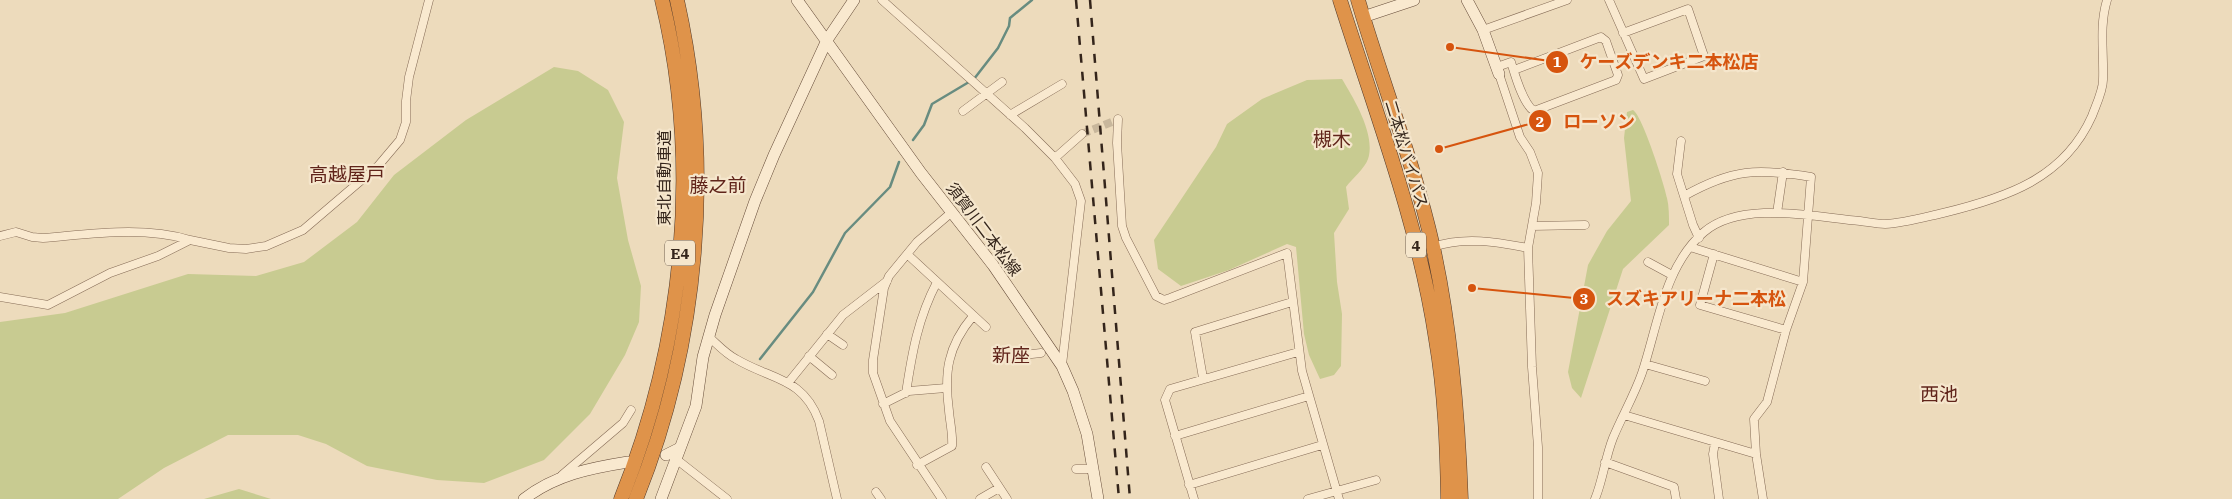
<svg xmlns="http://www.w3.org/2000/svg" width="2232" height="499" font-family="'IBM Plex Serif','Noto Sans JP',serif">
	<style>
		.green { fill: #c8cb91 }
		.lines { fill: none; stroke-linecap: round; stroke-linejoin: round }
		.stream { stroke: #688c80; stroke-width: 2.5 }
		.street-tunnel { stroke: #c8b79c; stroke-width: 8; stroke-dasharray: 8 4; stroke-linecap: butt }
		.street-casing { stroke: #856b56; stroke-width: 9 }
		.secondary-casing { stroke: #664c39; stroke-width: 12 }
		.highway-casing { stroke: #523a2b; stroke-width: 15 }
		.street { stroke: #f9e9cf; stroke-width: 8 }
		.secondary { stroke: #f9e9cf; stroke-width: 11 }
		.highway { stroke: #df934a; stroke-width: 14 }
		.rail { stroke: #34251b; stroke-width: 2.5; stroke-dasharray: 9 9; stroke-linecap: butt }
		.labels { text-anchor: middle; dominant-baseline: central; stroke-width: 4.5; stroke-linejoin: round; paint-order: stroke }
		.shield { fill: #f5e6cc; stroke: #6e5f50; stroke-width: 1 }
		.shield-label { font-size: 15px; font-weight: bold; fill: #34251b }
		.street-label { font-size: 16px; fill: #34251b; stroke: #f5e6cc }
		.quarter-label { font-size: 19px; fill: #60241a; stroke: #f5e6cc }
		.leader { fill: none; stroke: #d6540e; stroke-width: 2 }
		.callout-dot { fill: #d6540e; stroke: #f5e6cc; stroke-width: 2 }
		.mark-label { font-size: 15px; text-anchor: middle; font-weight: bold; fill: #fff }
		.callout-label { font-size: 18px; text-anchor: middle; font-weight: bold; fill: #d6540e; stroke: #f5e6cc; stroke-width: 4.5; stroke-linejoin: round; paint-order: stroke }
	</style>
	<rect width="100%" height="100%" fill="#eddbbc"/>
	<path class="green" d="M554,67L578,71L608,90L624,122L617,178L628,240L641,286L639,322L625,355L590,414L544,460L484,483L437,480L367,466L326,444L298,435H228L164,468L118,499H0V322L65,313L188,274L256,276L304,262L357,222L394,175L466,120Z
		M1342,79C1354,99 1376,135 1368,159C1365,168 1352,179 1346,187L1349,209L1334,233L1337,282L1342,314L1341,366L1334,375L1320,379L1309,355L1304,334L1296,247L1287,244L1229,270L1181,286L1158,269L1154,240L1216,147L1227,124L1262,99L1307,80Z
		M1633,110C1642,115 1664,183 1667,198C1669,206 1669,216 1669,225L1623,269L1581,398L1572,388L1568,372L1588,265L1607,231L1631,201L1624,138L1627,112Z
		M239,489L271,499H204Z"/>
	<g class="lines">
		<path class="stream" d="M913,140L924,125L932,104L974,79L998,48L1009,26L1010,18L1032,0
			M760,359L813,292L845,233L890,187L899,162"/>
		<path class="street-tunnel" d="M1082,134L1114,121"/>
		<defs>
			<path id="street" d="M882,0L1025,128L1055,158L1075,184L1081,201L1062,365
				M1609,0L1644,79L1704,56L1688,9L1623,33
				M1483,30L1567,0
				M1497,67L1511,62C1515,75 1523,104 1534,111L1616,80L1618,75L1606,41L1601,37L1514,70
				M1499,74L1520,137L1530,152L1538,173L1536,203L1528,248L1532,367L1538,447V499
				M963,111L1002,82
				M1010,115L1062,84
				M1118,119L1117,143L1122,226L1126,238L1156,296L1164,300L1170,298L1287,253L1302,371L1339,499
				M1681,141L1677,174L1693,225L1699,238
				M1055,158L1082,134
				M1684,196C1732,169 1757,168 1811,177L1803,282L1786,330L1767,402L1754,419L1756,454L1763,499
				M1777,213L1783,172
				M1532,226L1585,225
				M0,236L16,232L32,237L43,238C92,234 143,226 190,240
				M1433,247C1464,236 1497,242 1528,248
				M1690,247L1803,282
				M907,254L986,327
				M1714,254L1700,305L1786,330
				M1648,262L1672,275
				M0,297L48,305L110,273L158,256L190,240L229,248L246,249L266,246L303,230L378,166L400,140L406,122V101L409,77L429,0
				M827,334L843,345
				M709,337C718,345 726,354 736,359C771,380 803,377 819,421L837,499
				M809,356L832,375
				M997,358L1041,353
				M1645,364L1705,381
				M1203,378L1195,332L1292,302
				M788,383L843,315L887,281
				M906,393C912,353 918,318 937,282
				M883,404L909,391L946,388
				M1624,415L1756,454
				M1175,436L1309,396
				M1715,443L1713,454L1719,499
				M676,459L727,499
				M1605,462L1674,487L1676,499
				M917,465L952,446C953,435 950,423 949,411C944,373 947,347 973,316
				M986,467L1007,499
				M1076,469H1093
				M562,475L623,423L631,410
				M1189,485L1322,445
				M876,492L881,499
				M942,499L890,421L873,373V360L884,288L889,276L917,242L952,212
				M980,499L999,488
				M1194,499L1165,400L1170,389L1298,352
				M1308,499L1376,480
				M1595,499C1603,480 1605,458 1613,438C1622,416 1634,396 1642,373C1658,326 1664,266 1704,232C1742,200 1814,217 1860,221C1868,222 1877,224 1885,224C1904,223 1925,217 1943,213C2005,198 2064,179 2092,116C2096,105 2103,91 2103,80C2104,52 2099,27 2107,0"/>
			<path id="secondary" d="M797,0L921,173L993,265L1062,366L1073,391L1087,434L1098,499
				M1467,0L1483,30L1499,74
				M1363,17L1414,0
				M666,455L680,448
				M524,499C555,475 590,468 628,462
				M661,499L696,406L703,357L715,315L755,201L774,155L827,40L854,0"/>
			<path id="highway" d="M1340,0C1375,111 1419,225 1436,340C1445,392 1447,446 1448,499
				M1358,0C1382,82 1414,163 1433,247C1451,329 1458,415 1461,499
				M621,499C684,342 702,165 662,0
				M636,499C699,343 714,165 677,0"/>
		</defs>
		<use href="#street" class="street-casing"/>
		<use href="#secondary" class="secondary-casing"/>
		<use href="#highway" class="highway-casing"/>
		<use href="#street" class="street"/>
		<use href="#secondary" class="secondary"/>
		<use href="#highway" class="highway"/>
		<path class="rail" d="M1076,0L1119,499
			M1090,0L1130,499"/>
	</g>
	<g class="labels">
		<g class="shield">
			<rect x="1406" y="232.5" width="20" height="25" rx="4"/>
			<rect x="665" y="240.5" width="30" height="25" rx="4"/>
		</g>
		<g class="shield-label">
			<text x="1416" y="245">4</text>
			<text x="680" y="253">E4</text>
		</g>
		<g class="street-label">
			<text transform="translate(1407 154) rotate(73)">二本松バイパス</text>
			<text transform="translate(664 178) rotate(-90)">東北自動車道</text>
			<text transform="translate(984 229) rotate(53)">須賀川二本松線</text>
		</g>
		<g class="quarter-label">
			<text x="1332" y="139">槻木</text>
			<text x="347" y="174">高越屋戸</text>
			<text x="718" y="185">藤之前</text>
			<text x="1011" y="355">新座</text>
			<text x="1939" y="394">西池</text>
		</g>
	</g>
	<path class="leader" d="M1450 47L1557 62M1439 149L1540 121M1472 288L1584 299"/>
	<g class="callout-dot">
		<circle cx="1450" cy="47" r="5"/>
		<circle cx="1439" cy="149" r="5"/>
		<circle cx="1472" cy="288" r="5"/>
		<circle cx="1557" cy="62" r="12"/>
		<circle cx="1540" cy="121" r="12"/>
		<circle cx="1584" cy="299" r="12"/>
	</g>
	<g class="mark-label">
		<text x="1557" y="67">1</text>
		<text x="1540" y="127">2</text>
		<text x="1584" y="304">3</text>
	</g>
	<g class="callout-label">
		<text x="1669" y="68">ケーズデンキ二本松店</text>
		<text x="1599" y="128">ローソン</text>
		<text x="1696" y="305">スズキアリーナ二本松</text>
	</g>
</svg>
